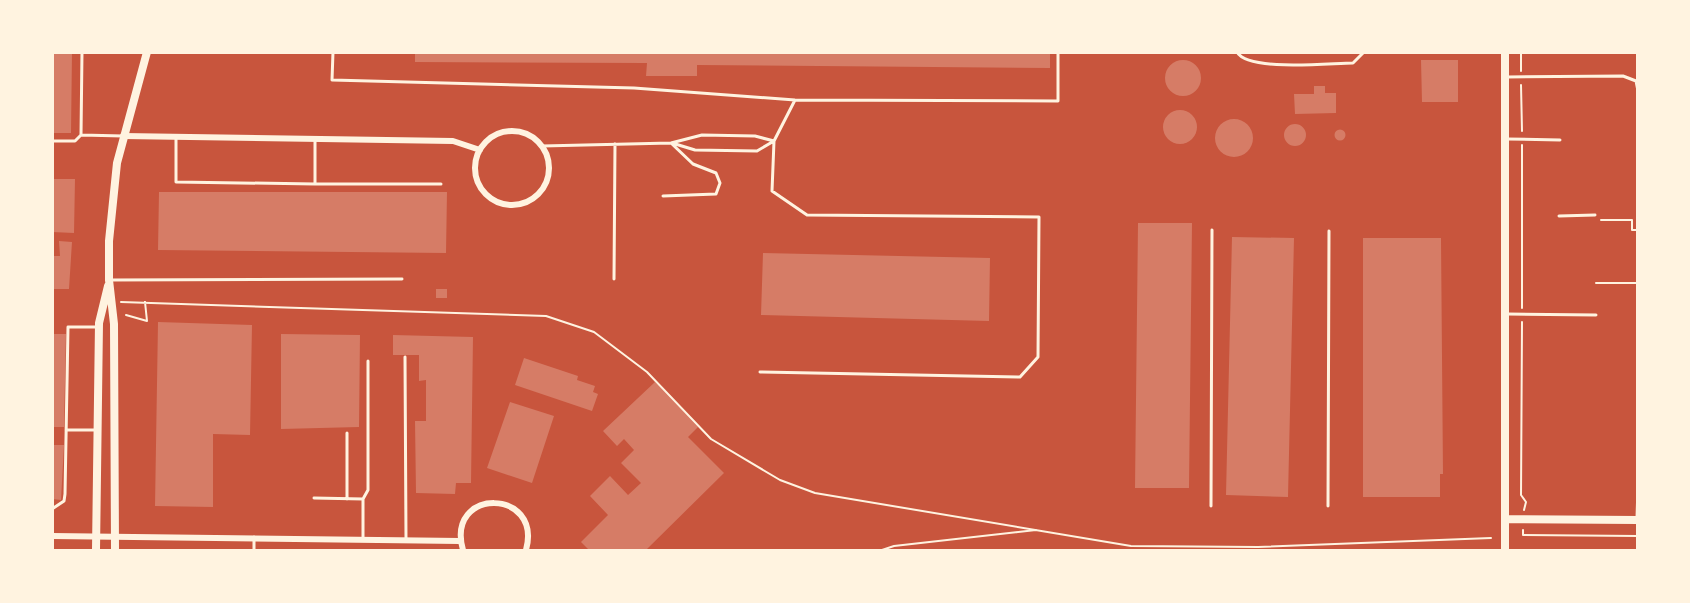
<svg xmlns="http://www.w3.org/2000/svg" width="1690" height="603" font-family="Mulish,sans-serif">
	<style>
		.building { fill: #d67c66 }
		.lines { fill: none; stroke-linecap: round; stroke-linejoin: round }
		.path { stroke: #fff3e0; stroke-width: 2 }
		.service { stroke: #fff3e0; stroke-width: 3 }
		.minor { stroke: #fff3e0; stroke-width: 6 }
		.tertiary { stroke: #fff3e0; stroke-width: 8 }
	</style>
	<rect width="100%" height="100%" fill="#c8553d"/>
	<path class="building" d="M52,52H72L71,133H52Z
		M415,52H1050V68L697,65V76H646L647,63L415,62Z
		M1421,60H1458V102H1422Z
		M1165 78a18 18 0 1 1 36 0a18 18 0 1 1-36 0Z
		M1314,86H1325V93H1336V113L1295,114L1294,94H1314Z
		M1163 127a17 17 0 1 1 34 0a17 17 0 1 1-34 0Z
		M1215 138a19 19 0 1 1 38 0a19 19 0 1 1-38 0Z
		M1284 135a11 11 0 1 1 22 0a11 11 0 1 1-22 0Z
		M1334.5 135a5.5 5.5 0 1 1 11 0a5.5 5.5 0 1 1-11 0Z
		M52,179H75L74,233L52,232Z
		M159,192H447L446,253L158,250Z
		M1138,223H1192L1189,488H1135Z
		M1232,237L1294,238L1288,497L1226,495Z
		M1363,238H1441L1443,474H1440V497H1363Z
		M59,241L72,242L69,289H52V256H60Z
		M763,253L990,258L989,321L761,315Z
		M436,289H447V298H436Z
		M158,322L252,325L250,435L213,434V507L155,506Z
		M52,334H66L64,427H52Z
		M281,334L360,335L359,427L281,429Z
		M393,335L473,337L471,483H456L455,494L416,493L415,421H426V380L419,381V355H393Z
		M524,358L578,376L577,380L595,386L593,392L598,394L592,411L515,385Z
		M655,382L698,427L688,437L724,473L646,550H589L581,542L608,515L590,496L610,476L628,495L641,483L621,463L634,450L624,439L617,446L603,431Z
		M510,402L554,416L532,483L487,468Z
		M52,445H64L61,500L52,499Z"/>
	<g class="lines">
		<path class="path" d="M1521,71V52
			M1521,85L1522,131
			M1601,220H1632V230H1638
			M1596,283H1638
			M121,302L546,316L594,332L647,372L711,439L780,480L815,493L1131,546L1258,547L1491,538
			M1522,308V145
			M126,315L147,321L145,302
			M1522,322L1521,495L1526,502L1524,510
			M1523,530V535L1638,536
			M882,550L894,546L1036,530"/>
		<path class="service" d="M82,52L81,135L123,136
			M333,52L332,80L634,88L795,100L1058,101V52
			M1237,52C1248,72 1330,63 1353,63L1364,52
			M1507,77L1623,76L1636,81L1638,91
			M176,137V182L315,184
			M315,139V184H441
			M1507,139L1560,140
			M52,141H75L81,135
			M672,143L695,150L757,151L774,141
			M542,146L671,143L702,135L755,136L774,141
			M663,196L716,194L720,183L716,173L693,164L671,143
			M1559,216L1595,215
			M614,279L615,144
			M111,280L402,279
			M1507,314L1596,315
			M405,357L406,539
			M760,372L1020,377L1038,357L1039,217L807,215L772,191L774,141L795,100
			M66,430H97
			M314,498L363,499
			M347,499V433
			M1211,506L1212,230
			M1328,506L1329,231
			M52,509L64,501L65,494L68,327H96
			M1637,518L1638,487
			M254,537V550
			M363,538V499L368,490V361"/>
		<path class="minor" d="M475 168a37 37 0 1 1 74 0a37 37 0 1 1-74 0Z
			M123,136L453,141L480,150
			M52,536L460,541
			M463,550C445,487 543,488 526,550"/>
		<path class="tertiary" d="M1505,519L1638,520
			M96,550L99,323L108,286
			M115,550L114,324L109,280V241L117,163L147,52
			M1505,550V52"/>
	</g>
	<rect width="1690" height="603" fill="none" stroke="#fff3e0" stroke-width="108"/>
</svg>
